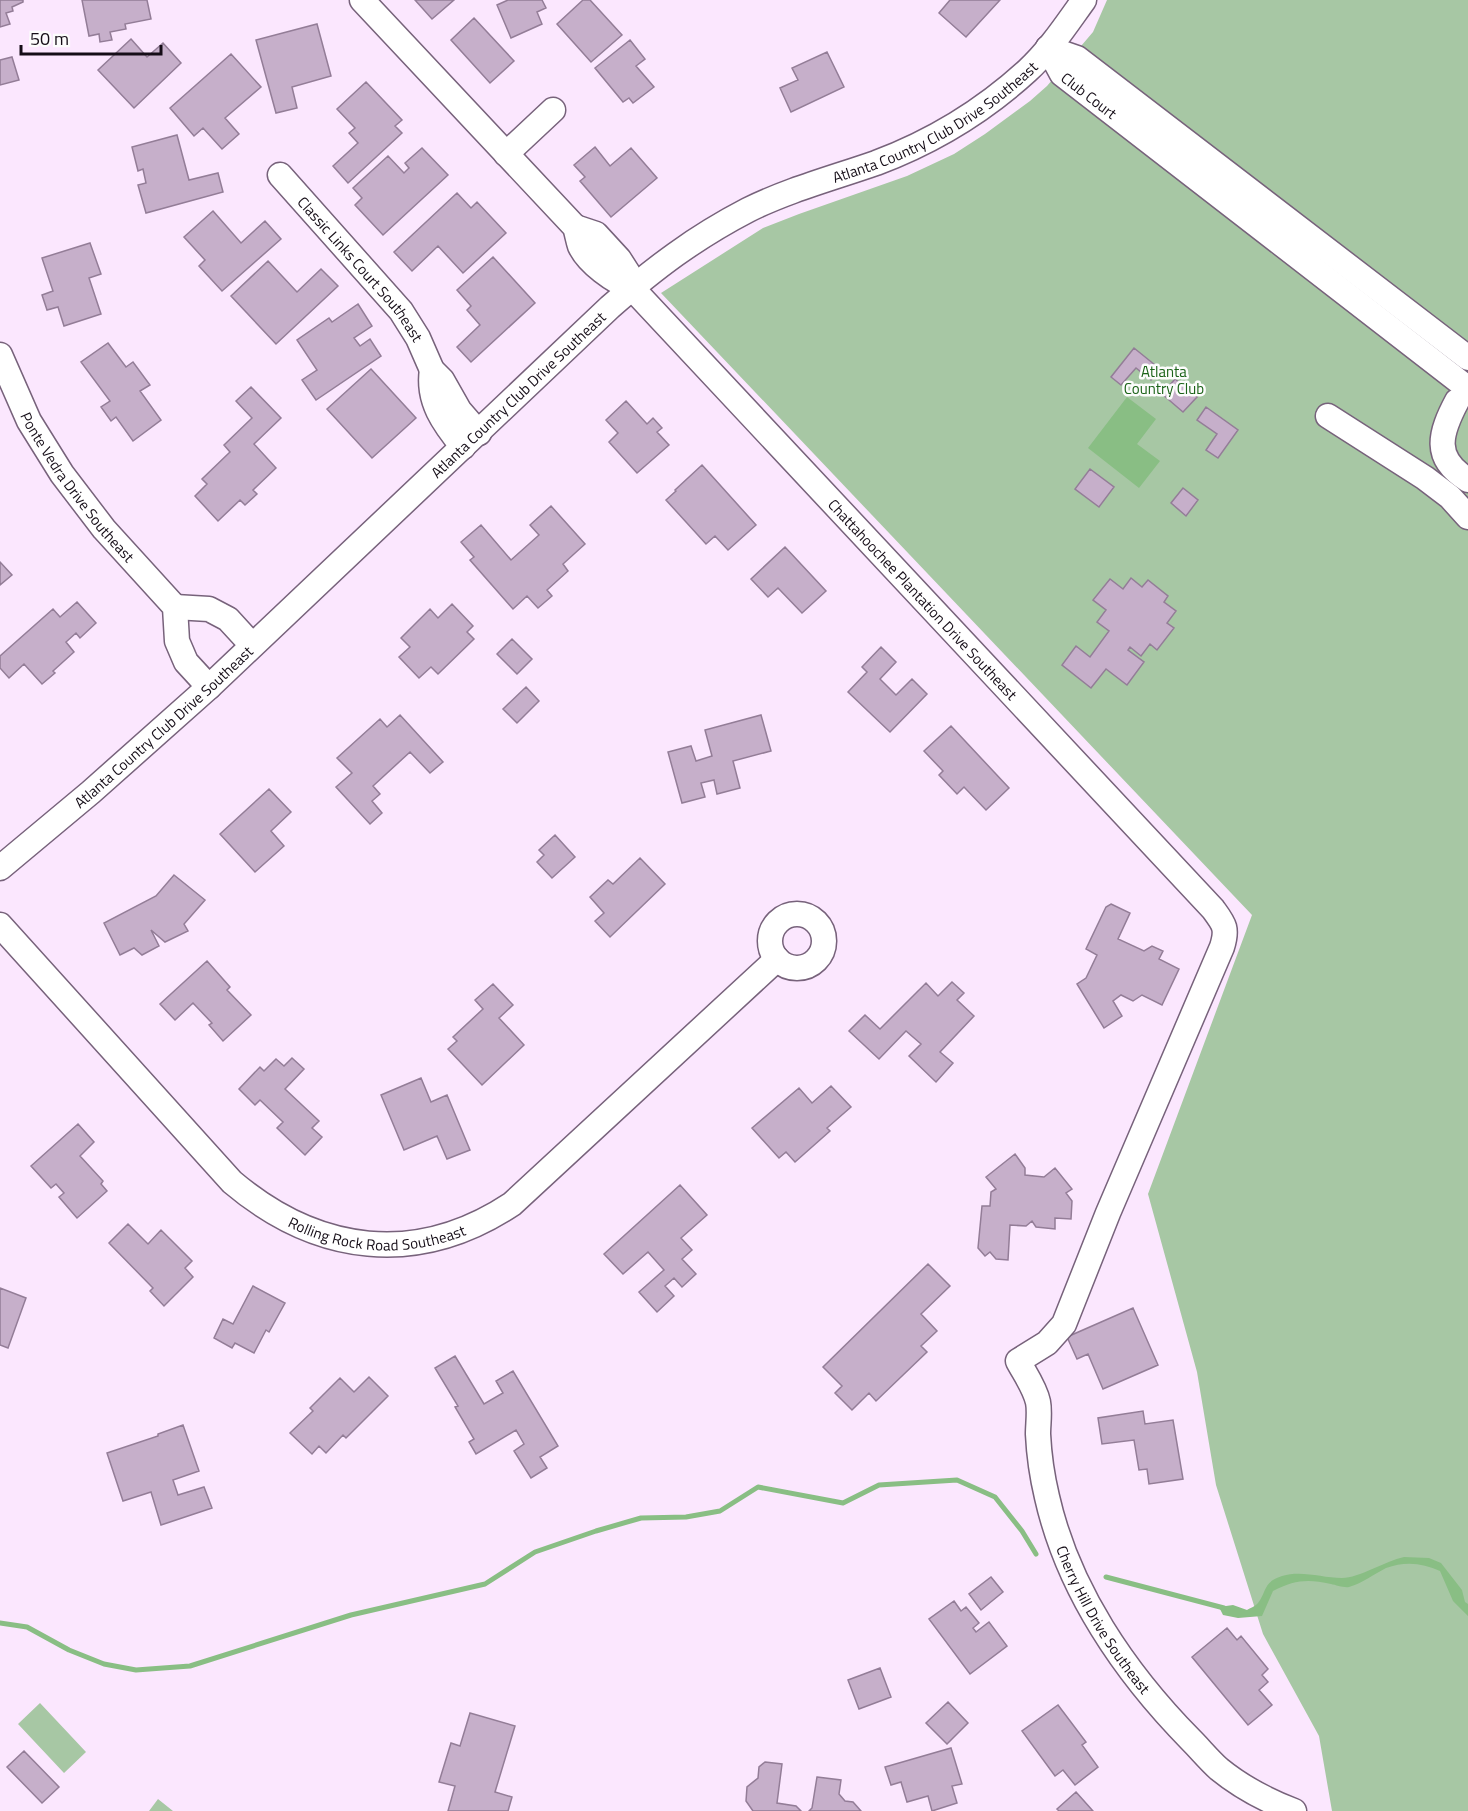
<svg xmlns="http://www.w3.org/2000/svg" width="1468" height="1811" font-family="'Titillium Web',sans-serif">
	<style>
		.green { fill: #a7c7a4 }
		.water { fill: #89be84 }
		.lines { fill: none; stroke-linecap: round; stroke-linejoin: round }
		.stream { stroke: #89be84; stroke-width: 5 }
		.building { fill: #c6afca; stroke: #937d97; stroke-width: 1.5 }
		.minor-casing { stroke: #77627b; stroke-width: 27 }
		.minor { stroke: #fff; stroke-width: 24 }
		.labels { text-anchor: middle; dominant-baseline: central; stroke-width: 5; stroke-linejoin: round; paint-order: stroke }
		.street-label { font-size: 15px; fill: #150d17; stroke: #fcfcfc }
		.park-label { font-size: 15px; fill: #1b6318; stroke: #fcfcfc }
	</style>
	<rect width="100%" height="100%" fill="#fbe7fe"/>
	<path class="green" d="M1107,0H1468V1811H1332L1319,1736L1263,1634L1216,1485L1197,1372L1148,1194L1252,915L661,293L763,228L799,214L907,176L954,154L985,134L1030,101L1047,86L1093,32Z
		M40,1703L86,1752L64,1773L18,1724Z
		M158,1799L173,1811H149Z"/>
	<path class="water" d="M1127,397L1156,419L1137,444L1160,461L1139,488L1088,448Z
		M1404,1557L1429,1558L1441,1563L1462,1590L1465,1602L1468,1604V1616L1453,1601L1440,1571C1423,1563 1405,1561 1386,1568C1374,1574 1363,1583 1349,1587C1344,1588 1336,1585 1331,1584C1307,1579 1295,1580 1273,1591L1262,1616L1238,1618L1223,1615L1219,1607L1233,1605L1247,1610C1250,1608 1256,1606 1258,1603C1267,1591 1263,1582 1282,1576C1302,1570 1322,1578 1342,1578C1359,1578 1385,1561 1404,1557Z"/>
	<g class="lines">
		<path class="stream" d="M1106,1577L1224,1608
			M0,1623L27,1627L69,1650L104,1664L136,1670L190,1666L351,1615L485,1584L535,1552L596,1531L641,1518L686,1517L720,1511L758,1487L843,1503L879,1485L957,1480L995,1497L1022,1531L1036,1554"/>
	</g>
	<path class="building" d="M0,0H23V2L12,7L13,11L6,13L10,24L0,27Z
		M82,0H147L151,19L125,24L126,29L110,32L112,40L100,42L99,34L89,36Z
		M415,0H454L432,19Z
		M508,0H542L546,8L537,12L542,24L511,38L497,5Z
		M583,0H590L622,35L591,62L557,24Z
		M950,0H1000L966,37L939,13Z
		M474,18L514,61L490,83L451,40Z
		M317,24L331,76L292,87L297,108L276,113L256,40Z
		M131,39L147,57L163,43L181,63L134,108L98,70Z
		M630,40L645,59L636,66L654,87L633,103L629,98L623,102L595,68Z
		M827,52L844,87L791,112L780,88L798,80L792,68Z
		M231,54L261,87L225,118L239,134L222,149L203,128L194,136L170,108Z
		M12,57L19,80L0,85V60Z
		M366,82L402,120L395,126L402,133L348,183L333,166L358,143L349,133L355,128L337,109Z
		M177,135L189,180L218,173L223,192L146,213L138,185L146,183L143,169L138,171L132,147Z
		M595,147L610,166L631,148L657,178L611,217L580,181L585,177L574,165Z
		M422,148L448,175L383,235L355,205L362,198L353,188L388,156L404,173L409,168L405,163Z
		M457,193L471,208L477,202L506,233L463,273L438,246L412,271L394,252Z
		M213,211L241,243L265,221L281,239L222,291L199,266L205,260L184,237Z
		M90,243L101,274L89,278L101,314L64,326L58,307L47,310L42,295L53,291L42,258Z
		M493,257L535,303L471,362L457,347L480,325L467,310L471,306L457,290Z
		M268,261L297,292L321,269L338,286L276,344L231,296Z
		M358,304L372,326L354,338L360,346L370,339L381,356L316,400L302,380L317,370L297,340L329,318L332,322Z
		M108,343L126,367L133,362L150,385L140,391L161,420L133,441L116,417L111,421L101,407L110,401L81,362Z
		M1134,348L1160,369L1151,380L1136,368L1121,385L1111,377Z
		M371,369L416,418L372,458L327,409Z
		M1175,379L1197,397L1183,412L1162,394Z
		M251,387L281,418L254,444L276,468L253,490L257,494L245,505L240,500L218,521L195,496L207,484L202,479L230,452L224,445L252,418L236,401Z
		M626,401L647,424L653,418L662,428L657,432L669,445L637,473L609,442L618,433L606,420Z
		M1206,407L1238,430L1218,458L1206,450L1217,434L1197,420Z
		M702,465L756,525L728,550L715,536L706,544L666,500L676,491L675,490Z
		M1090,469L1114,487L1099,507L1075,489Z
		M1183,488L1198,500L1186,516L1171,503Z
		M551,506L585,544L563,564L568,571L547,590L552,596L538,608L527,596L513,609L470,560L474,557L461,542L481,525L511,560L539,535L530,525Z
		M785,547L826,591L802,613L778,588L768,597L751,579Z
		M0,562L12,575L0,585Z
		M1131,578L1142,587L1148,580L1168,596L1164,602L1176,611L1167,623L1174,628L1157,650L1150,644L1141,656L1130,647L1128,650L1144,662L1127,685L1106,669L1091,688L1062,665L1076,646L1090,657L1109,631L1097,622L1106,610L1093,600L1110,579L1123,589Z
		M77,602L96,623L80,638L76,633L66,642L74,652L53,671L55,673L42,684L24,664L9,678L0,668V656L53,609L60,617Z
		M452,604L473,626L467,632L474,639L438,674L431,667L419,678L399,657L410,647L401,638L430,609L438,618Z
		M512,639L532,659L517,674L497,654Z
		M881,647L896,662L880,679L896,695L912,679L927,694L890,732L848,692L867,672L862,667Z
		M526,687L539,701L517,723L503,709Z
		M400,715L443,762L430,773L410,752L373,786L380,794L372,801L382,813L370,824L336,787L352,773L337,758L380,719L387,727Z
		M761,715L771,751L733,761L740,788L717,794L714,780L701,783L705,797L682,803L668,752L691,746L696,761L712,756L705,730Z
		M951,726L1009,788L986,810L964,787L957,794L939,775L943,771L924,751Z
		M269,789L291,812L271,831L284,846L255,872L220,834Z
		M555,835L575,857L552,878L537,862L544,855L539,850Z
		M640,858L665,884L610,937L595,921L604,913L590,897L608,880L613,884Z
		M174,875L205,900L184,924L188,931L165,942L151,930L159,946L142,955L134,948L120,955L104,923L156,896Z
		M1111,904L1130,913L1118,939L1144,951L1152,946L1163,951L1159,959L1179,969L1162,1005L1142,995L1133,1001L1121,995L1113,1001L1122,1016L1104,1028L1077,984L1086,978L1097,955L1086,949L1106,907Z
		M207,961L230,987L227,990L251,1015L223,1041L209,1025L212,1023L193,1003L175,1020L160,1004Z
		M952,982L964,993L957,1000L974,1016L940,1052L953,1063L936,1082L909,1056L921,1044L906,1031L879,1059L849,1031L865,1015L880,1029L926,983L938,996Z
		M493,984L513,1005L499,1018L524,1045L482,1085L448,1049L457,1041L453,1037L483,1009L475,1000Z
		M292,1058L304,1069L285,1089L319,1121L312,1128L322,1137L305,1155L277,1128L283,1122L260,1100L255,1105L239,1089L260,1067L264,1071L276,1059L284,1066Z
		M421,1078L431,1102L447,1095L470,1150L447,1159L437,1136L404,1150L381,1095Z
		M831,1086L851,1107L827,1128L830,1131L795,1162L786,1152L779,1158L752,1128L799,1088L812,1103Z
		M78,1124L94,1142L80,1156L103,1181L101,1184L107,1191L77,1218L59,1197L64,1193L56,1184L51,1188L31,1166Z
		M1015,1154L1025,1168V1175L1044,1177L1055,1168L1072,1189L1066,1193L1072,1201L1071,1219L1055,1218V1229L1036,1227L1032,1221L1026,1226L1010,1225L1008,1260L996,1259L990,1252L985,1256L978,1248L982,1206H990L991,1192L996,1189L986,1177Z
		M680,1185L707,1215L681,1238L692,1250L682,1259L696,1274L682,1287L674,1278L665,1286L674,1296L657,1312L639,1292L664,1270L648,1252L623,1274L604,1254Z
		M128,1224L148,1244L161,1230L192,1261L185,1268L193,1277L164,1306L150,1291L153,1288L109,1243Z
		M928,1264L950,1286L921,1314L937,1331L921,1346L927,1352L876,1401L869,1393L852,1410L835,1393L842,1386L823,1367Z
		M253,1286L285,1303L269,1332L266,1330L254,1353L235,1343L232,1348L214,1338L223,1319L233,1324Z
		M0,1288L26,1298L8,1348L0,1345Z
		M1133,1308L1158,1365L1103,1389L1088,1354L1077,1359L1067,1337Z
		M455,1356L484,1404L503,1393L496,1381L513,1371L558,1446L540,1457L547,1468L531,1478L514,1451L524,1444L516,1430L476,1454L469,1442L474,1439L455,1407L458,1406L435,1368Z
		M369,1377L388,1396L346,1438L343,1435L326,1453L319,1446L312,1454L290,1433L313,1411L310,1408L340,1378L354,1392Z
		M1143,1411L1145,1424L1173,1420L1183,1479L1149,1484L1147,1469L1139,1470L1134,1440L1102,1444L1098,1418Z
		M183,1425L199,1471L173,1480L178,1495L204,1487L212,1508L161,1525L151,1492L123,1501L107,1453L158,1436V1434Z
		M991,1577L1003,1592L981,1610L969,1594Z
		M954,1601L961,1611L966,1607L979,1623L973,1628L976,1632L989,1622L1007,1646L970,1674L929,1619Z
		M1227,1628L1237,1640L1241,1636L1268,1669L1262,1675L1268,1682L1259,1690L1272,1705L1248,1725L1192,1657Z
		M880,1668L891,1697L859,1709L848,1680Z
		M948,1702L968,1723L947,1744L926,1723Z
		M1058,1705L1086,1742L1082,1745L1098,1767L1075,1785L1063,1770L1055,1776L1022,1731Z
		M470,1713L515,1726L495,1792L512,1797L508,1811H448L455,1786L439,1782L451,1743L460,1746Z
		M951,1748L962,1784L952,1786L957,1803L932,1811L928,1796L907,1802L901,1782L891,1785L885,1767Z
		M24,1751L59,1787L42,1803L7,1767Z
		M765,1762L782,1764L777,1803L796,1806L801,1811H753L746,1801L747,1787L758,1778L759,1767Z
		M817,1777L841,1780L839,1794L845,1801L853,1802L861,1811H809L812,1808Z
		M1076,1792L1093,1811H1059L1057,1809Z"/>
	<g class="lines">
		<defs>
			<g id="minor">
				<path id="s1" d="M362,0L575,227C577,233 578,240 580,246C588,263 614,282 632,288L1213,909C1224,924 1228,928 1222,947L1108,1213L1064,1324L1047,1343L1018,1361C1025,1374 1035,1388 1038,1402C1040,1412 1038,1424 1038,1434C1039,1455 1042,1476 1047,1497C1068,1590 1125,1673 1191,1740C1200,1749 1209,1760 1219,1769C1241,1787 1268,1801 1294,1811"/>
				<path id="s2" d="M1048,48L1062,74L1465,386"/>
				<path d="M1048,48L1077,58L1468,358"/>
				<path d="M506,154L553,110"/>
				<path id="s3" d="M280,175L401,311L418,338L432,370L442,380L459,410L479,433"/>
				<path d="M575,227L596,234L619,259L628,273L632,288"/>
				<path id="s4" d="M0,355L29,421L62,474L104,529L175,607L177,641L186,662L209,687"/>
				<path d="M432,370C427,401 444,424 463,447"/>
				<path d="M1457,401C1440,433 1432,458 1468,480"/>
				<path d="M1328,416L1425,478L1450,497L1468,517"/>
				<path d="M175,607L209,609L228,619L252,645"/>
				<path id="s5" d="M0,868L91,792L209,687L610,307C655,268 694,238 748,210C788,190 833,178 876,163C932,142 982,112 1027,71C1049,51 1066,25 1084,0"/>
				<circle cx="797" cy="941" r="27"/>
				<path id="s6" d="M0,925L232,1182C317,1254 417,1267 512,1204L777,959"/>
			</g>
		</defs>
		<use href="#minor" class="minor-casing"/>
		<use href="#minor" class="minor"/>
	</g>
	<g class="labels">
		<g class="street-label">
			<text stroke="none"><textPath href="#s2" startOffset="64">Club Court</textPath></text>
			<text stroke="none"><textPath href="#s5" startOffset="1206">Atlanta Country Club Drive Southeast</textPath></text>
			<text stroke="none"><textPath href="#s3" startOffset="124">Classic Links Court Southeast</textPath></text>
			<text stroke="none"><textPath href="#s5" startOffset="702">Atlanta Country Club Drive Southeast</textPath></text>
			<text stroke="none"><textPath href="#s4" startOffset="154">Ponte Vedra Drive Southeast</textPath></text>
			<text stroke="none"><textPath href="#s1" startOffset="825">Chattahoochee Plantation Drive Southeast</textPath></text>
			<text stroke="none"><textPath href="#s5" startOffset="216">Atlanta Country Club Drive Southeast</textPath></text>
			<text stroke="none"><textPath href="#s6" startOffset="506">Rolling Rock Road Southeast</textPath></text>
			<text stroke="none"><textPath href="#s1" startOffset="2037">Cherry Hill Drive Southeast</textPath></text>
		</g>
		<g class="park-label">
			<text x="1164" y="371">Atlanta<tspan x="1164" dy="17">Country Club</tspan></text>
		</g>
	</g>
	<path d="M21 45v9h140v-9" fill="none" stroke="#150d17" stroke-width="3"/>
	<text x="30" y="45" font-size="18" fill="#150d17" stroke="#fcfcfc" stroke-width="4.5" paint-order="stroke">50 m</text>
</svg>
